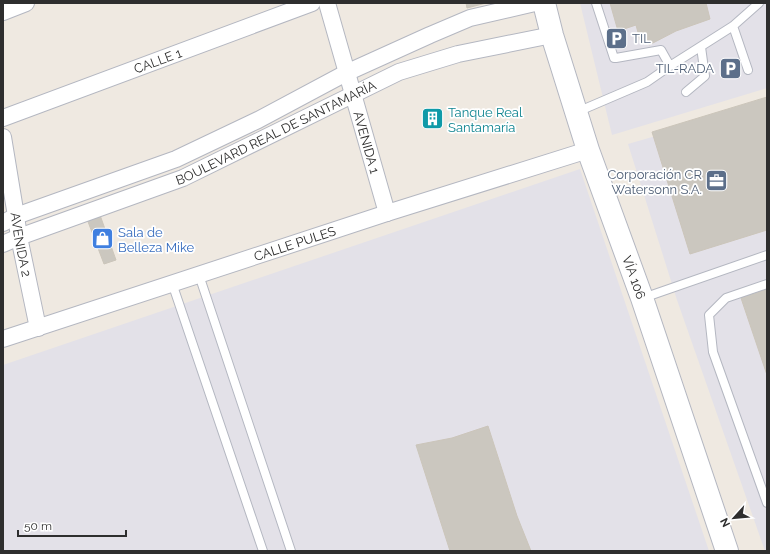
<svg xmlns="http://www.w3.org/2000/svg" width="770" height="554" font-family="Raleway,sans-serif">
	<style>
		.industrial { fill: #e3e1e8 }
		.building { fill: #cbc7bf; stroke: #cbc5ba }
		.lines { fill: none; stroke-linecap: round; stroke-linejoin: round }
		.service-casing { stroke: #b4b7c1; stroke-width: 10 }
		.minor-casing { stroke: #b4b7c1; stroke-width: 18 }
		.secondary-casing { stroke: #b4b7c1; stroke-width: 24 }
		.service { stroke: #fff; stroke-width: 8 }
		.minor { stroke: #fff; stroke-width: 16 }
		.secondary { stroke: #fff; stroke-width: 22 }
		.labels { text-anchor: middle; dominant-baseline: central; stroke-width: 3.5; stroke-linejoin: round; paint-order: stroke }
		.service-label { font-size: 13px; fill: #4e5e75; stroke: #fff; text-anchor: end }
		.street-label { font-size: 13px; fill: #2e2e2e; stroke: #fff }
		.culture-label { font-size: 13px; fill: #0d838f; stroke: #fff; text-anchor: start }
		.shop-label { font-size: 13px; fill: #366cbe; stroke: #fff; text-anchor: start }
	</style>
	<rect width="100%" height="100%" fill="#efe9e1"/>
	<path class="industrial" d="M580,3H767V88L612,135Z
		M767,104V551H765L677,300L628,144Z
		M580,169L709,551H3V365Z"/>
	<path class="building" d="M466,3H486L467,8Z
		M610,3H706L710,19L676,31L649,45L647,37L640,40L636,25L618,31Z
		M767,97V230L690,254L652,132Z
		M428 119a5 5 0 1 1 10 0a5 5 0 1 1-10 0Z
		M100,215L116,260L104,264L87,219Z
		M767,289V375L741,298Z
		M488,426L517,516L531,551H450L416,445L452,438Z"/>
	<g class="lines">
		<defs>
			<path id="service" d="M596,3L614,58H616L661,50L670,66
				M733,26L748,70
				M686,92L705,76L701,47
				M577,112L647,82L670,66L733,26L759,3
				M199,275L291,551
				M172,283L263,551
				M767,284L726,298L709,315L713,352L767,503
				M643,298L767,255"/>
			<g id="minor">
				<path id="s1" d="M327,3L387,213"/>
				<path d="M3,12L26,3"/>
				<path id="s2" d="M3,118L312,3"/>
				<path id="s3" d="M3,137L16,216L19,237L38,328"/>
				<path d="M3,223L16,216L176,159L258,120L346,73L430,35L470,18L535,3"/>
				<path id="s4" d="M3,244L19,237L183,178L399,72L458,54L552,35"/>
				<path id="s5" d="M3,339L387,213L588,150"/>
			</g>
			<g id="secondary">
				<path id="s6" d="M544,3L552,35L588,150L642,298L727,551"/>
			</g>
		</defs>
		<use href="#service" class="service-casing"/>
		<use href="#minor" class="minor-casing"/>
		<use href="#secondary" class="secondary-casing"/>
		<use href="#service" class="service"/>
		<use href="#minor" class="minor"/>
		<use href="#secondary" class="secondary"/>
	</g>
	<defs>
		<symbol id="parking-square" viewBox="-11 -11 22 22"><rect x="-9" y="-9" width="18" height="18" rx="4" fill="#5c6f8a" stroke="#fff"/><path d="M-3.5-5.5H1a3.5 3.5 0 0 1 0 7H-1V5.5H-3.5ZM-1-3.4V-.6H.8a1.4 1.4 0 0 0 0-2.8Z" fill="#fff"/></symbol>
		<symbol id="building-square" viewBox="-11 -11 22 22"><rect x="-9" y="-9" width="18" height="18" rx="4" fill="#0f9aa8" stroke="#fff"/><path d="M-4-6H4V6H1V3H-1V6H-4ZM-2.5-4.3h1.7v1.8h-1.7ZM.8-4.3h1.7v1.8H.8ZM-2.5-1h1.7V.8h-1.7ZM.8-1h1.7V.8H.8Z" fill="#fff"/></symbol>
		<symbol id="office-square" viewBox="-11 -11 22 22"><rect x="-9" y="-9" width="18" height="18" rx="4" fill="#5c6f8a" stroke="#fff"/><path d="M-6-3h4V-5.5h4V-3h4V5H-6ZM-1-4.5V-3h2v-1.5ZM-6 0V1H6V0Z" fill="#fff"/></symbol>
		<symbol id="shop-square" viewBox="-11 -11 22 22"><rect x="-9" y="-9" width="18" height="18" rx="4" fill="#3f7fe0" stroke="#fff"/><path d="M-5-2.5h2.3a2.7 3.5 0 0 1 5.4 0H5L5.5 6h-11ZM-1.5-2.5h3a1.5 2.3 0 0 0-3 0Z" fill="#fff"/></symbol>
	</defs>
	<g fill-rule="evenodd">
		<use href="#parking-square" x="604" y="26" width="25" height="25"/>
		<use href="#parking-square" x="718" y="56" width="25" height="25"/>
		<use href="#building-square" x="420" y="106" width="25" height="25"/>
		<use href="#office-square" x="704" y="168" width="25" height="25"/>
		<use href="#shop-square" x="90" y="226" width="25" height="25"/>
	</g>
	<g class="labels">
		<g class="service-label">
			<text x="632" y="38" text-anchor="start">TIL</text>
			<text x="714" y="68">TIL-RADA</text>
			<text x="702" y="174">Corporación CR<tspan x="702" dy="15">Watersonn S.A.</tspan></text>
		</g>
		<g class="street-label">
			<text stroke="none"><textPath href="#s2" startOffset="165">CALLE 1</textPath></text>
			<text stroke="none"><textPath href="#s4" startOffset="295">BOULEVARD REAL DE SANTAMARÍA</textPath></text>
			<text stroke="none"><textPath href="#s1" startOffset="145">AVENIDA 1</textPath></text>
			<text stroke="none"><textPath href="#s5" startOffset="307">CALLE PULES</textPath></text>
			<text stroke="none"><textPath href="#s3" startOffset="109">AVENIDA 2</textPath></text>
			<text stroke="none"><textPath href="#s6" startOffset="289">VÍA 106</textPath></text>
		</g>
		<g class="culture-label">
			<text x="448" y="112">Tanque Real<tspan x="448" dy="15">Santamaría</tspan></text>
		</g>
		<g class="shop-label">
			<text x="118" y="232">Sala de<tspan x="118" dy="15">Belleza Mike</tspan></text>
		</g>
	</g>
	<rect width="770" height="554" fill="none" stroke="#2e2e2e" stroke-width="8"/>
	<g transform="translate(734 518) rotate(243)" stroke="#ffffff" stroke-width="3" paint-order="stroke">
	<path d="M0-3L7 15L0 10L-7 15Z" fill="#2e2e2e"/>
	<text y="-6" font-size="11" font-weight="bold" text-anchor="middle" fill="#2e2e2e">N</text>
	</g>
	<path d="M18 530v6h108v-6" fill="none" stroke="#2e2e2e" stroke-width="2"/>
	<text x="24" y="530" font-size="12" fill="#2e2e2e" stroke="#ffffff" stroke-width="3" paint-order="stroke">50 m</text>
</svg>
